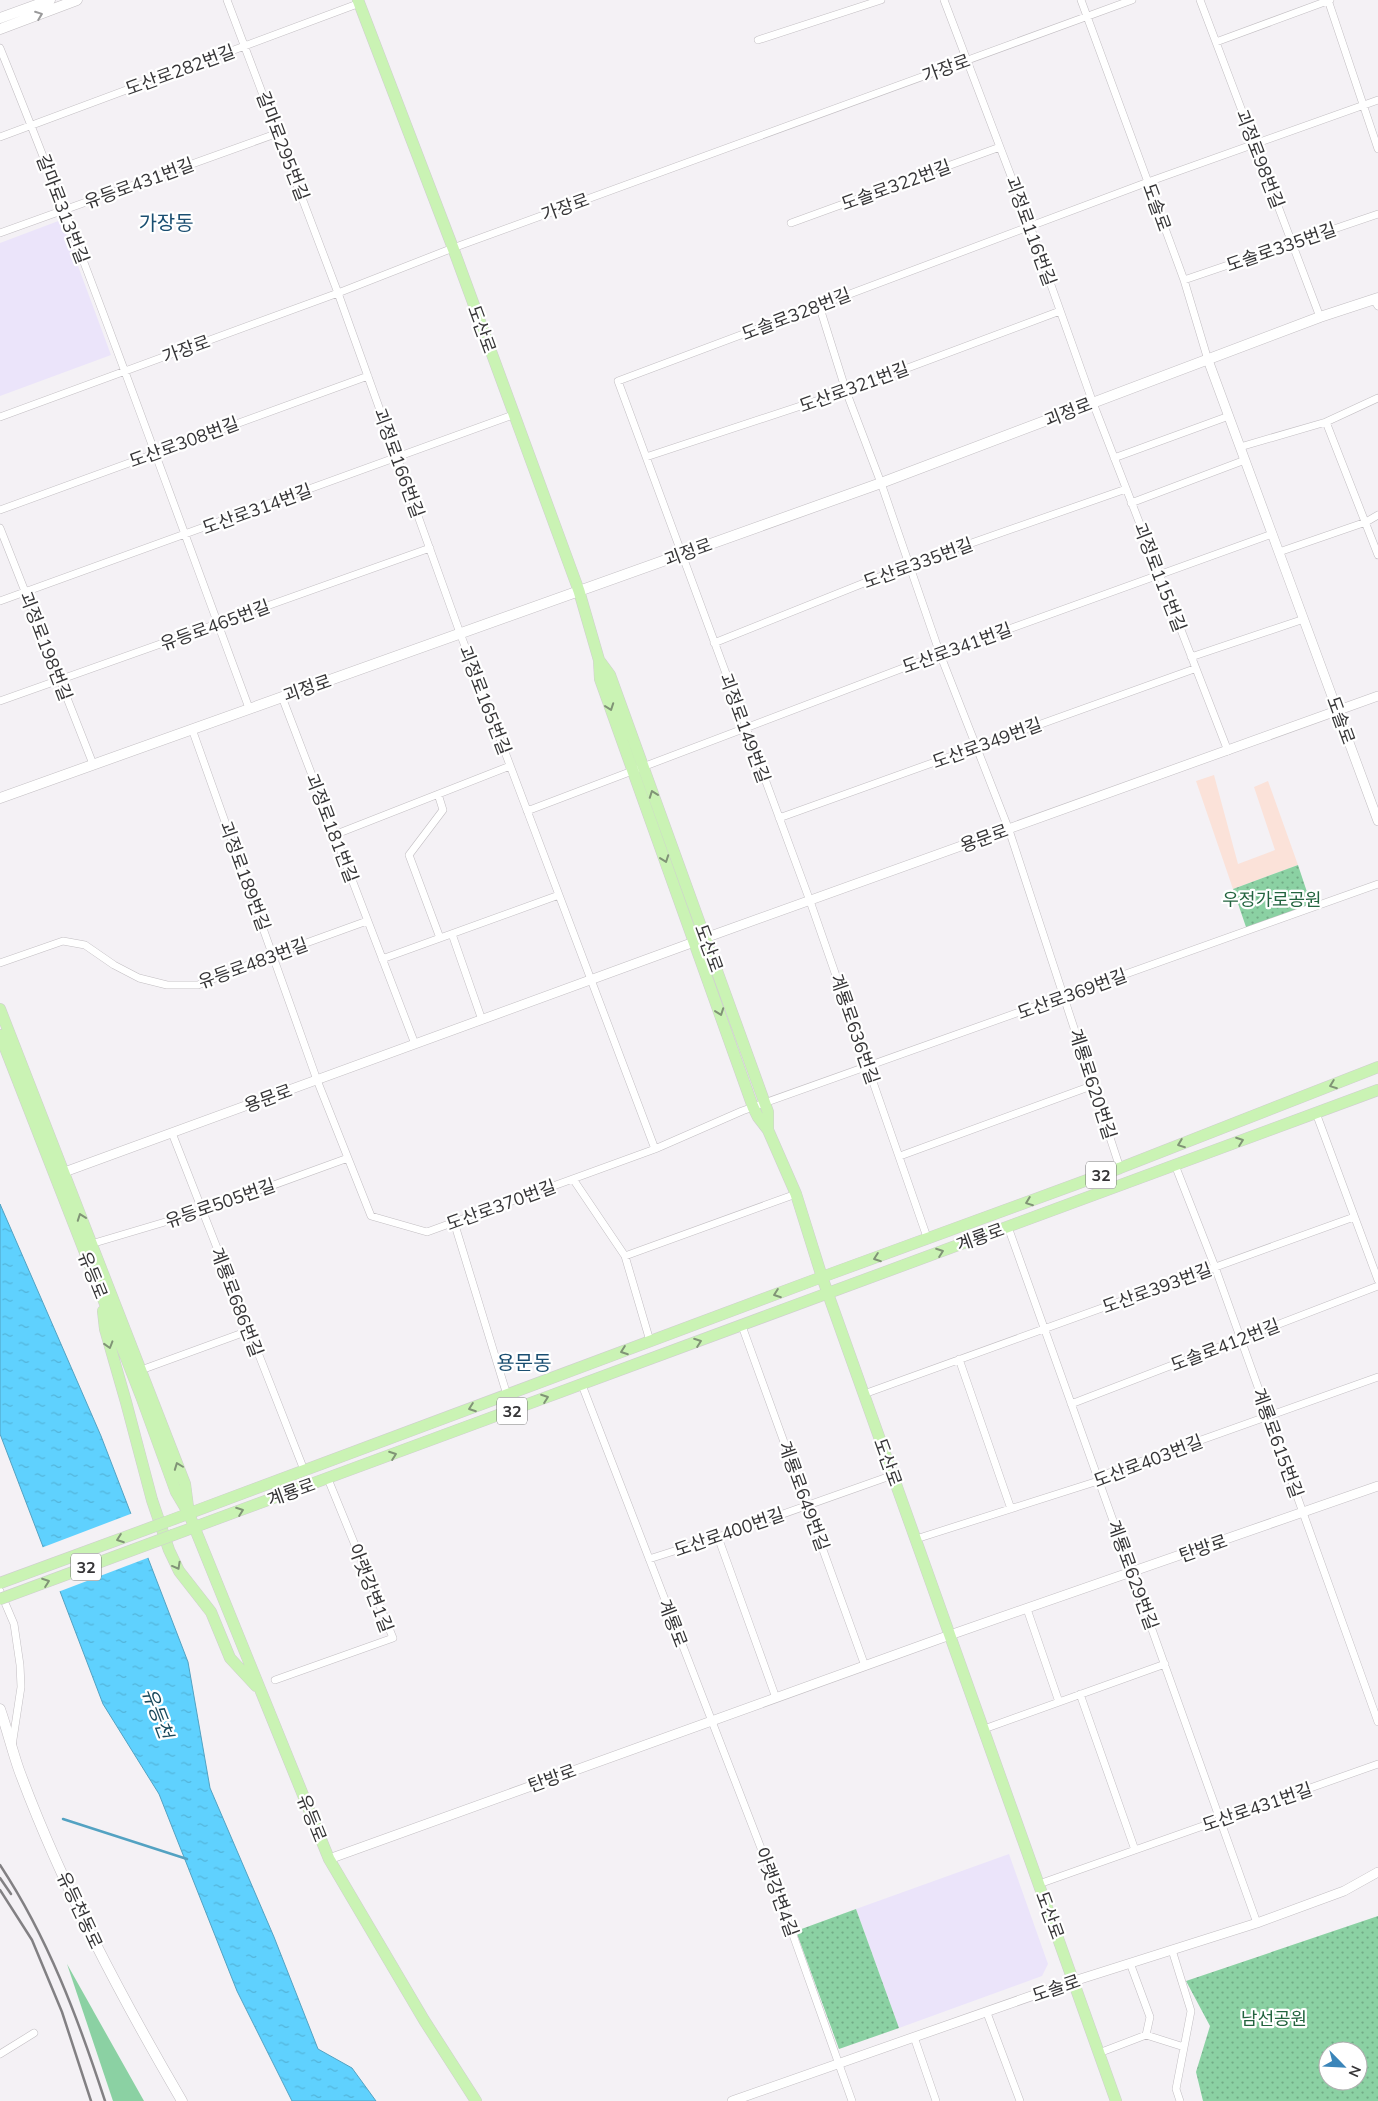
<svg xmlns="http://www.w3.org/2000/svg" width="1378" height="2101" font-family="Mulish,'Noto Sans KR',sans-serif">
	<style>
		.commercial { fill: #fbe2d9 }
		.education { fill: #ebe4fa }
		.grass { fill: #8bd1a3 }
		.park { fill: url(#park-dots); fill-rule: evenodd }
		.water { fill: url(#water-ripples); stroke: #53a2c2 }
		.pier { fill: #f4f1f5 }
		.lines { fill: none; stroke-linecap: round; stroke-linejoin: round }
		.stream { stroke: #53a2c2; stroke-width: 2.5 }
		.minor-casing { stroke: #c2bec2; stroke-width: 8 }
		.tertiary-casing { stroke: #c2bec2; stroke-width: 10 }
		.secondary-casing { stroke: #c2bec2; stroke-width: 11 }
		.primary-casing { stroke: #cfcfcf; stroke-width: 12 }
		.minor { stroke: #fff; stroke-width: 7 }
		.tertiary { stroke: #fff; stroke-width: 9 }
		.secondary { stroke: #fff; stroke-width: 10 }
		.primary { stroke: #caf3b4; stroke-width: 11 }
		.rail { stroke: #828083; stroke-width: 2.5 }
		.primary-bridge-casing { stroke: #cfcfcf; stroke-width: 12; stroke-linecap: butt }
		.primary-bridge { stroke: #caf3b4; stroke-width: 11 }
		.oneway { stroke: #9a9a9b }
		.oneway2 { stroke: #809476 }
		.labels { text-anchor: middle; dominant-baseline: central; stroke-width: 4.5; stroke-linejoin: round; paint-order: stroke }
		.shield { fill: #fff; stroke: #727273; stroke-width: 1 }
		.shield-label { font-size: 16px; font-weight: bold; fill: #363537 }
		.street-label { font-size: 18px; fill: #363537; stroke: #fff }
		.park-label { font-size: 18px; fill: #23643f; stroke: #fff }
		.water-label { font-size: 19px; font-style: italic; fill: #18485b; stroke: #fff }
		.quarter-label { font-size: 20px; fill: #1a4e71; stroke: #fff }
	</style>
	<defs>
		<pattern id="park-dots" width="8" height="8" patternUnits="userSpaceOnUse" patternTransform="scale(1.25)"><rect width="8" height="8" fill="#8bd1a3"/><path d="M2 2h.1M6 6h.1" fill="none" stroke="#72aa86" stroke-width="1.8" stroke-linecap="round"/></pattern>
		<pattern id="water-ripples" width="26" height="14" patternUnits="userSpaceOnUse" patternTransform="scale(1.25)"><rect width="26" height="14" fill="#5fd1fe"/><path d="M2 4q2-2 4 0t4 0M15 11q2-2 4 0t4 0" fill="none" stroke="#53b4da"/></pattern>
	</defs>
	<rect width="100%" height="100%" fill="#f4f1f5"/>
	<path class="commercial" d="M1214,775L1238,864L1275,850L1254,787L1268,781L1298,865L1233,889L1196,781Z"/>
	<path class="education" d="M61,220L111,355L0,396V243Z
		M1009,1854L1048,1964L1042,1976L899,2028L856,1909Z"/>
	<path class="grass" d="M67,1964L144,2101H113Z"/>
	<path class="park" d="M1298,865L1310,901L1305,912L1255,929L1246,927L1233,889Z
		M856,1909L899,2028L839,2049L796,1931Z
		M1378,1916V2101H1203L1196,2072L1210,2026L1186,1981ZM1328,2051H1358V2081H1328Z"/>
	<path class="water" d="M0,1204L101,1436L188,1662L210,1788L274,1937L318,2049L352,2068L376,2101H292L237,1991L159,1794L103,1704L0,1434Z"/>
	<path class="pier" d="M133,1513L150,1557L58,1592L41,1548Z"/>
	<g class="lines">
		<path class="stream" d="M63,1819L187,1859"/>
		<defs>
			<path id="minor" d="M227,0L338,293L460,633L655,1149
				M944,0L1030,226L1093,403L1228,751
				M1081,0L1184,280L1208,360
				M1200,0L1320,317
				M1328,0L1378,149
				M758,40L881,0
				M1216,42L1330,0
				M0,48C88,265 167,487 249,708
				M0,137L360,3
				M791,223L1000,147
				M0,233L278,133
				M1184,280L1378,214
				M1374,300L1378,306
				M819,305L846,391L881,483L940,654L1009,830L1120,1168
				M0,417L338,293L453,248L1132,0
				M1326,422L1378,555
				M1240,447L1326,422L1378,398
				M646,457L846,391L1060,311
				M1114,458L1229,416
				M1131,503L1245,460
				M0,510L368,376
				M0,528L93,764
				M1279,552L1366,522L1378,515
				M0,601L513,415
				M714,643L909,565L1126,489
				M1191,657L1304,619
				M282,697L415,1044
				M0,701L430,548
				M192,729L317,1080L371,1216L427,1232L655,1149L742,1111L1378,884
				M438,794L443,810L409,855L440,938
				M527,811L940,654L1272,534
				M779,818L1194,669
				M334,835L510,766
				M452,934L482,1020
				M382,959L559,895
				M0,963L63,941L85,945L114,965L139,978L167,985H198L273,955L367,921
				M1316,1113L1378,1280
				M172,1133L304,1470
				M900,1156L1094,1085
				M1175,1165L1215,1267L1378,1722
				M573,1179L625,1256L650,1341
				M454,1222L507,1395
				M1008,1227L1257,1923
				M928,1240L810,901L618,381L1148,182L1378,100
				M91,1244L202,1211L348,1158
				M625,1256L796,1194
				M742,1326L865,1666
				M959,1359L1011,1509
				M141,1370L248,1331
				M582,1385L776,1887L852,2101
				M864,1394L1354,1217
				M1071,1404L1378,1286
				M718,1537L776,1698
				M916,1539L1098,1481L1103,1475L1378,1377
				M649,1559L718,1537L893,1475
				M0,1591L14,1624L20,1665L21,1687L12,1746
				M1027,1609L1059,1702
				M275,1680L393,1638L328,1479
				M1080,1694L1135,1850
				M984,1729L1165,1664
				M1039,1884L1378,1764
				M1172,1950L1191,2011L1176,2089L1180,2101
				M1130,1963L1150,2017L1146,2035
				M987,2013L1020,2101
				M914,2037L936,2101
				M1099,2053L1146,2035L1184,2047
				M0,2054L34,2033"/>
			<path id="tertiary" d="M1208,360L1378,821
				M59,1174L705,938L1378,696
				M329,1859L950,1635L1378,1486
				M732,2101L1074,1981L1257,1923L1344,1891L1378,1872"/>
			<path id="secondary" d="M0,18L50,0
				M0,29L77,0
				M0,798L881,483L1320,317L1378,298
				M0,1709C7,1729 12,1750 19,1770C62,1886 120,1995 182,2101"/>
			<path id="primary" d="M358,0L453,248L579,591L599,660L600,679L753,1107L758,1117L768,1130L796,1194L822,1277L1116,2101
				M599,660L610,675L768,1112V1130
				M0,1009L185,1484L188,1507
				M0,1035L141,1396L176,1492L189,1514L329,1859L424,2020L476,2101
				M103,1311L105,1329L126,1402L152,1500L169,1550L179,1571L211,1612L230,1658L256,1686
				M166,1522L822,1277L1120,1168L1378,1067
				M173,1535L1378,1090"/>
		</defs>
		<use href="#minor" class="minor-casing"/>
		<use href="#tertiary" class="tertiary-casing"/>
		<use href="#secondary" class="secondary-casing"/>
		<use href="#primary" class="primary-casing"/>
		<use href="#minor" class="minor"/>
		<use href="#tertiary" class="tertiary"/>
		<use href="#secondary" class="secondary"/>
		<use href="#primary" class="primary"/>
		<path class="rail" d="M0,1865C48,1938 78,2018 105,2101
			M0,1878L11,1894
			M0,1890L32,1940L62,2012L91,2101"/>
		<defs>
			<path id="primary-bridge" d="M0,1583L166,1522
				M0,1599L173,1535"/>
		</defs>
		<use href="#primary-bridge" class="primary-bridge-casing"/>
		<use href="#primary-bridge" class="primary-bridge"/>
	</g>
	<defs><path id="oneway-chevron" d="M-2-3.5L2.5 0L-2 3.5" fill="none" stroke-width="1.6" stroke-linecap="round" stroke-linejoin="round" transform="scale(1.25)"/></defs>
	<use class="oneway" href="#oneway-chevron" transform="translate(39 15) rotate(-21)"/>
	<g class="oneway2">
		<use href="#oneway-chevron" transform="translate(610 707) rotate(70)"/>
		<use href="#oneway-chevron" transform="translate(653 794) rotate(-110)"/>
		<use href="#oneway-chevron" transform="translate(665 859) rotate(70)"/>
		<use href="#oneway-chevron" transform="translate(720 1012) rotate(70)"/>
		<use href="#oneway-chevron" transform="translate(1333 1085) rotate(159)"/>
		<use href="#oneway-chevron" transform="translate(1240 1141) rotate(-20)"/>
		<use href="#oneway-chevron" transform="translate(1181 1144) rotate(159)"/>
		<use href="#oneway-chevron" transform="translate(1029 1202) rotate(159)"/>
		<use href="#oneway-chevron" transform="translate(81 1217) rotate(-110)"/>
		<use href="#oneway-chevron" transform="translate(940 1252) rotate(-20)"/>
		<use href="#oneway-chevron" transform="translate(877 1258) rotate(160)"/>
		<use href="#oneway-chevron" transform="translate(777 1294) rotate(160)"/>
		<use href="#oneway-chevron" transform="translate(698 1342) rotate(-20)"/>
		<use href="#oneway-chevron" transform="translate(109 1345) rotate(73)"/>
		<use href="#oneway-chevron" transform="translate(624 1351) rotate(160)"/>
		<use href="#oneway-chevron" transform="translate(545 1398) rotate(-20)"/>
		<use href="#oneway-chevron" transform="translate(472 1408) rotate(160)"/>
		<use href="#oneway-chevron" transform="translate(393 1455) rotate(-20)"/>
		<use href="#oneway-chevron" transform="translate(178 1466) rotate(-111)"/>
		<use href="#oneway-chevron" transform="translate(240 1511) rotate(-20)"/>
		<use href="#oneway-chevron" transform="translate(120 1539) rotate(160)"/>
		<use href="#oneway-chevron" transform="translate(177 1566) rotate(61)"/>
		<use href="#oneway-chevron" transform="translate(46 1582) rotate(-20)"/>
	</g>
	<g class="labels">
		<g class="shield">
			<rect x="1086" y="1161.5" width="30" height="27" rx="4"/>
			<rect x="497" y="1397.5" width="30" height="27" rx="4"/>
			<rect x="71" y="1553.5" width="30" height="27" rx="4"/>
		</g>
		<g class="shield-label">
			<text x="1101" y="1175">32</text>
			<text x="512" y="1411">32</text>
			<text x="86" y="1567">32</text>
		</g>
		<g class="street-label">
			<text transform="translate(946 68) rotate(-20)">가장로</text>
			<text transform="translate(180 70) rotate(-20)">도산로282번길</text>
			<text transform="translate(283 146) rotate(69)">갈마로295번길</text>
			<text transform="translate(1260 159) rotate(69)">괴정로98번길</text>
			<text transform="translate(139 183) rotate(-20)">유등로431번길</text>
			<text transform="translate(896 185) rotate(-20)">도솔로322번길</text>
			<text transform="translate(565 207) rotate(-20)">가장로</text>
			<text transform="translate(1157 207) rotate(70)">도솔로</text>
			<text transform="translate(63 209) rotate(69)">갈마로313번길</text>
			<text transform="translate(1031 231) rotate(70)">괴정로116번길</text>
			<text transform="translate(1281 247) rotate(-19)">도솔로335번길</text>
			<text transform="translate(796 314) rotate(-21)">도솔로328번길</text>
			<text transform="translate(482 329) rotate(70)">도산로</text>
			<text transform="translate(186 349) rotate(-20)">가장로</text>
			<text transform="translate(854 387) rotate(-20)">도산로321번길</text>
			<text transform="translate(1068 412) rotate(-21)">괴정로</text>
			<text transform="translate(184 442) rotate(-20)">도산로308번길</text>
			<text transform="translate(399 463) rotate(70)">괴정로166번길</text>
			<text transform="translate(257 509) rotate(-20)">도산로314번길</text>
			<text transform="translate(688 552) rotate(-20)">괴정로</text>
			<text transform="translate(918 563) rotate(-20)">도산로335번길</text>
			<text transform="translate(1160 577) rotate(69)">괴정로115번길</text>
			<text transform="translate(215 625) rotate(-20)">유등로465번길</text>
			<text transform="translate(46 646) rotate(69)">괴정로198번길</text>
			<text transform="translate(957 648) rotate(-20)">도산로341번길</text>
			<text transform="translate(307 688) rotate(-19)">괴정로</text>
			<text transform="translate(485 700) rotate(69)">괴정로165번길</text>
			<text transform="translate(1341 720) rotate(70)">도솔로</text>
			<text transform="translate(745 728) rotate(70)">괴정로149번길</text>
			<text transform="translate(987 743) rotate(-20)">도산로349번길</text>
			<text transform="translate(332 828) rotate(69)">괴정로181번길</text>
			<text transform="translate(984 838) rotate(-20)">용문로</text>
			<text transform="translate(245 876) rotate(70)">괴정로189번길</text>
			<text transform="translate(709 948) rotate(70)">도산로</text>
			<text transform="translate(253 963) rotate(-20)">유등로483번길</text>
			<text transform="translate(1072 994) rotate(-20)">도산로369번길</text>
			<text transform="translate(855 1029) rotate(71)">계룡로636번길</text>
			<text transform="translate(1093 1084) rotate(72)">계룡로620번길</text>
			<text transform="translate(268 1098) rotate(-20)">용문로</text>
			<text transform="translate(220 1203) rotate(-19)">유등로505번길</text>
			<text transform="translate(501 1205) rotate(-20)">도산로370번길</text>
			<text transform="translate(980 1237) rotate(-20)">계룡로</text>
			<text transform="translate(93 1275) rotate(68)">유등로</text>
			<text transform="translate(1157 1288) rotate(-20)">도산로393번길</text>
			<text transform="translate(237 1302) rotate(69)">계룡로686번길</text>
			<text transform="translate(1225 1345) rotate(-21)">도솔로412번길</text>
			<text transform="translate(1278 1443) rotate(70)">계룡로615번길</text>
			<text transform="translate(1148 1461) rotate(-21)">도산로403번길</text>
			<text transform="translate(888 1462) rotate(70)">도산로</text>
			<text transform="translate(291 1492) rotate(-20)">계룡로</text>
			<text transform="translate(804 1496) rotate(70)">계룡로649번길</text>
			<text transform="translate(729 1532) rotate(-19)">도산로400번길</text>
			<text transform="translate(1203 1548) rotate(-19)">탄방로</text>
			<text transform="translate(1133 1575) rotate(70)">계룡로629번길</text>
			<text transform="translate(371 1588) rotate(69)">아랫강변1길</text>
			<text transform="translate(673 1623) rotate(69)">계룡로</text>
			<text transform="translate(552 1778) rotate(-20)">탄방로</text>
			<text transform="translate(1257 1807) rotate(-19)">도산로431번길</text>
			<text transform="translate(312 1818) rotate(68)">유등로</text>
			<text transform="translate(777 1892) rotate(70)">아랫강변4길</text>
			<text transform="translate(80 1910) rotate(65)">유등천동로</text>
			<text transform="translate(1050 1915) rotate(70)">도산로</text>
			<text transform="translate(1056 1988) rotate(-19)">도솔로</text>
		</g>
		<g class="park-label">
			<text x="1272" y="899">우정가로공원</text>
			<text x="1274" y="2018">남선공원</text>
		</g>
		<g class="water-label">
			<text transform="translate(158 1713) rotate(69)">유등천</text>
		</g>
		<g class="quarter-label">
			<text x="166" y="222">가장동</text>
			<text x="524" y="1362">용문동</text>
		</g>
	</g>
	<g transform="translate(1343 2066) rotate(114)"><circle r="24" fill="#ffffff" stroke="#afaeaf"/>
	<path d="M0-4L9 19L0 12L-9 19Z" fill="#3b85b9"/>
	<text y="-8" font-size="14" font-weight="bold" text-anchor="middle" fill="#363537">N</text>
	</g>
</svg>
